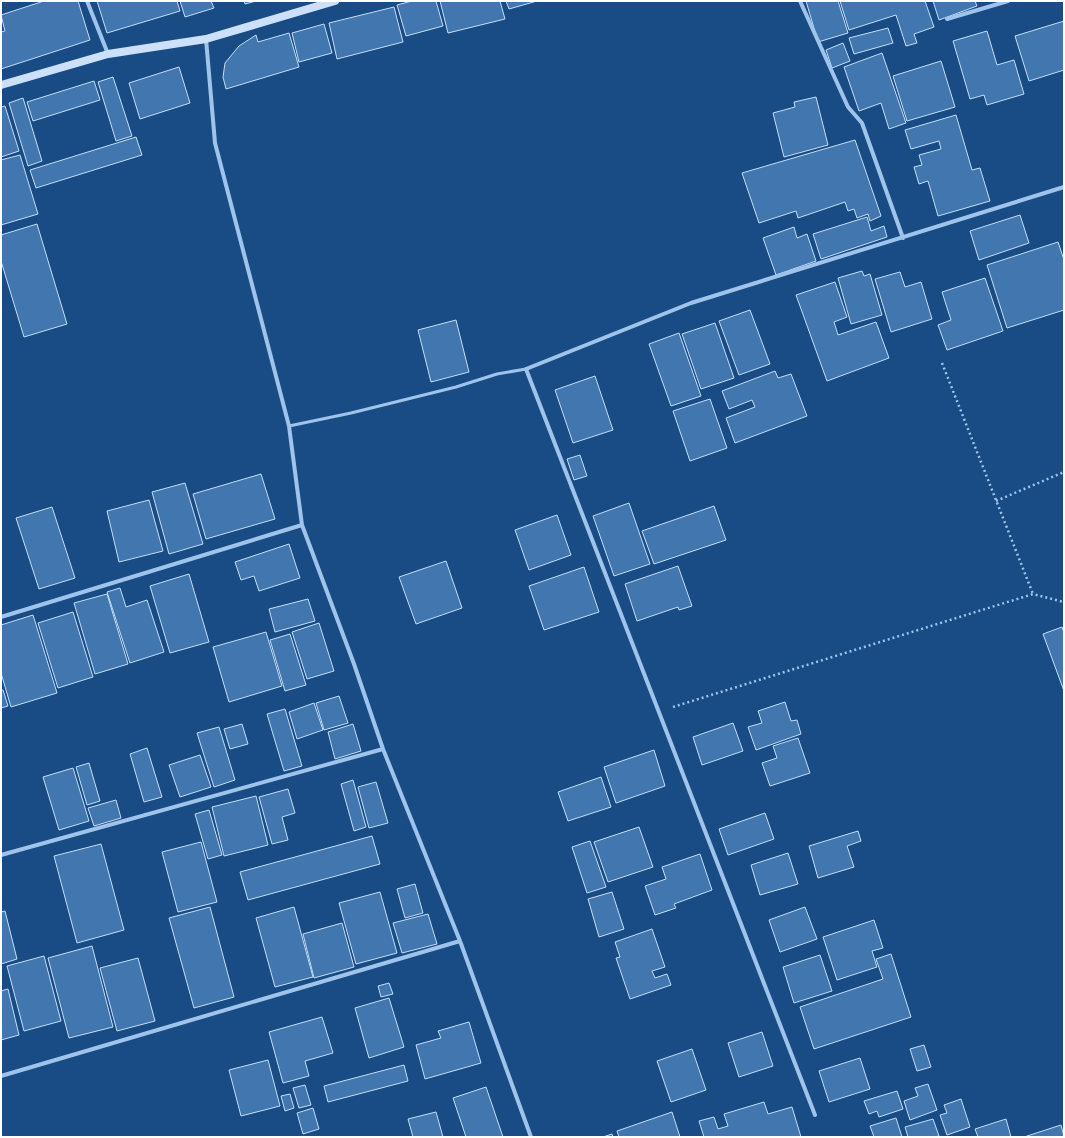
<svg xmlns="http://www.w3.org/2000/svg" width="1065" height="1138" font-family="'Sofia Sans Condensed',sans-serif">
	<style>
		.building { fill: #4276ae; stroke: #c4def9 }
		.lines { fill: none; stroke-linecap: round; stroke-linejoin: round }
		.path { stroke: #9fc4ec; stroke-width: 2.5; stroke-dasharray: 2 3; stroke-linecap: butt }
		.lane { stroke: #9fc4ec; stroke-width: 3 }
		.street { stroke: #9fc4ec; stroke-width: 4 }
		.secondary { stroke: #cce1f9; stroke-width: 8 }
	</style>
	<rect width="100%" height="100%" fill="#194c85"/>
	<path class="building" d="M44,1H78L90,40L1,69V32L5,31L1,15Z
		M97,1H177L180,11L107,33Z
		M180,1H211L214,8L185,17Z
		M244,1H256L245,4Z
		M412,1H436L443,26L406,36L397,5Z
		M440,1H500L505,19L448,33Z
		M506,1H537L509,9Z
		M806,1H838L848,33L818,42Z
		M840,1H925L934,27L914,34L917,43L906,46L896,15L849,30Z
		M933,1H975L977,6L939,20Z
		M394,7L403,42L337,59L329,23Z
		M1064,21V70L1029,81L1015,36Z
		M324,24L332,53L299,62L292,33Z
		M888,28L893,43L854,54L849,38Z
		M987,31L997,65L1014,60L1024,94L987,105L984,95L970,99L953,41Z
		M289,33L299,67L226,89L223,77L225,63L239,46L256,35L258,42Z
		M843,43L850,61L832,68L826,50Z
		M882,53L906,123L889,129L881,103L859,111L844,67Z
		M941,61L955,107L907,121L893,76Z
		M179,67L190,103L140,119L129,83Z
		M113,77L132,136L116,141L98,82Z
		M94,81L100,100L33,121L27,102Z
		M816,97L828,145L784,157L773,113L795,107L794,102Z
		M23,98L42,161L28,166L9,103Z
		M5,106L19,151L1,157V107Z
		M956,115L972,170L980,168L990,201L938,216L928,181L919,184L914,167L922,165L919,155L941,149L939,141L911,149L905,130Z
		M136,137L142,155L36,188L30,170Z
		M855,140L881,216L870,221L868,214L857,218L854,209L848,211L845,202L798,218L796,211L759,223L742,173Z
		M20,155L38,214L1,225V160Z
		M1020,215L1029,243L979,260L970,231Z
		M867,217L871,231L884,226L887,237L821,259L813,234Z
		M37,224L67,324L24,337L1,261V235Z
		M794,227L797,238L807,234L816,261L776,275L763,238Z
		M1058,242L1064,260V310L1007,328L987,265Z
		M862,271L864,276L870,274L882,315L851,324L838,278Z
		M900,272L905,287L921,282L932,319L891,332L875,279Z
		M985,278L1003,331L947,350L938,325L951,320L942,292Z
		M835,282L847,317L834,322L838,335L876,322L889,358L827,381L796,295Z
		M750,310L770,364L739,375L719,321Z
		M456,320L469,372L431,382L418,330Z
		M715,323L734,378L701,389L682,334Z
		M679,333L701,396L671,406L649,344Z
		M775,371L778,378L791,374L807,416L735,443L726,418L755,407L752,400L729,409L722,391Z
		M595,376L613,430L573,443L555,390Z
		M710,399L727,448L690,461L673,411Z
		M580,455L587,476L574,480L567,459Z
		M261,474L275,519L206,539L193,494Z
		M185,483L203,544L169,554L152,492Z
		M149,500L163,551L119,562L107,511Z
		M629,503L650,564L614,576L593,516Z
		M714,506L726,540L654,564L642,531Z
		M52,507L75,578L39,589L16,518Z
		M557,515L571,555L529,570L515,530Z
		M289,544L300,578L259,591L254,576L241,580L235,562Z
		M446,561L462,608L416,624L399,577Z
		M678,566L692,606L679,610L678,607L637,621L625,584Z
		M584,567L599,612L544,630L529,586Z
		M189,574L209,642L170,653L150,586Z
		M120,588L126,607L147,600L164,652L130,663L107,592Z
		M107,594L128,664L95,674L74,603Z
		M308,599L315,621L275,632L269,609Z
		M73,612L93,677L58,688L38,623Z
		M33,615L57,693L11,707L1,673V625Z
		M319,623L334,671L307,679L292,632Z
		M1062,627L1064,633V691L1043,634Z
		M266,632L282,686L229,702L213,647Z
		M290,634L306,685L285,691L270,640Z
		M1,690H3L8,706L1,708Z
		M339,696L348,723L324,730L316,703Z
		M785,702L791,721L797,720L801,734L756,750L748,727L762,723L758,711Z
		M314,703L323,730L297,739L289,712Z
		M285,709L302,766L284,771L267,714Z
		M733,723L743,751L702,765L693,737Z
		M242,724L248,744L230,749L224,729Z
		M353,724L361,751L335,759L328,732Z
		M219,727L235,780L214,787L197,733Z
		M798,738L810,773L770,786L762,763L777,758L773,746Z
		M147,748L162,797L144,802L130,754Z
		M654,750L665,786L616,803L604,767Z
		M200,755L211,787L180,797L169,765Z
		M89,763L100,801L87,805L76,767Z
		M73,768L89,821L59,830L43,777Z
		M601,777L611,807L568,821L558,792Z
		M353,780L366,827L354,831L341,784Z
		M376,782L388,823L369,828L358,787Z
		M288,789L295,813L282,817L288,840L272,844L259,797Z
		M256,796L268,845L224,856L212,807Z
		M116,800L121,818L94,826L88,808Z
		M209,810L222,855L208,859L195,814Z
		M765,813L774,839L728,855L719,829Z
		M639,827L653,867L608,882L594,842Z
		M858,831L861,841L847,846L854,867L818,878L809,846Z
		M372,836L380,864L248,900L240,872Z
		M590,841L606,887L587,893L572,847Z
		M201,842L217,902L178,912L162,852Z
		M101,844L124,930L77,943L54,856Z
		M788,853L798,884L760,895L751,865Z
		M700,854L712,890L674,904L676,908L655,915L645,886L666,879L662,867Z
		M415,884L423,913L405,918L397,889Z
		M380,892L397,953L356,964L339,903Z
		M612,892L624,929L599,937L588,899Z
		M210,907L234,997L194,1008L169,918Z
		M294,907L313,977L275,987L256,918Z
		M805,907L817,939L780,952L769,920Z
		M5,911L17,959L1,964V912Z
		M428,914L437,944L402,953L393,923Z
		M874,920L883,948L872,951L877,967L837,980L823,937Z
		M342,923L354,967L314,978L303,934Z
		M652,929L665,967L652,971L655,978L667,974L671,985L630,999L616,958L620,957L615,942Z
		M92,946L113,1027L69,1038L48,958Z
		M891,954L911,1017L814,1049L800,1007L883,979L876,959Z
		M820,955L832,991L794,1003L783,967Z
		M44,956L61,1021L24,1031L7,966Z
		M138,958L155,1021L117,1031L100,968Z
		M389,983L393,994L381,997L378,986Z
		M8,989L19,1035L1,1040V991Z
		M389,998L404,1047L369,1058L355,1008Z
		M322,1017L333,1053L305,1061L309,1076L283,1083L269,1032Z
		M469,1022L481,1063L425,1079L416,1045L441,1038L438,1031Z
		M762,1032L773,1066L739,1077L728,1043Z
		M924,1045L931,1067L917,1071L910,1049Z
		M692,1049L706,1090L671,1102L657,1061Z
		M860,1058L870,1089L829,1102L819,1071Z
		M268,1060L280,1106L241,1116L229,1070Z
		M404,1065L408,1081L328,1102L324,1086Z
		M928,1084L937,1110L910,1120L904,1101L918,1096L915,1088Z
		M305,1085L311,1105L299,1108L293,1088Z
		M486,1087L503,1137H466L453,1098Z
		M897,1091L903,1109L879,1117L877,1111L869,1114L864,1101Z
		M290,1094L294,1108L285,1111L281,1096Z
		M961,1099L970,1127L947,1135L940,1115L947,1113L944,1105Z
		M764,1102L768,1114L792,1107L801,1137H704L699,1121L714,1117L718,1129L728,1126L724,1114Z
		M313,1108L319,1129L303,1134L297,1113Z
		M436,1112L443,1137H413L408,1119Z
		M672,1112L680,1137H619L617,1131Z
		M896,1118L902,1137H874L870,1126Z
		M933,1119L939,1136L934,1137H908L905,1127Z
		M1006,1119L1011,1137H978L975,1129Z
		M1061,1125L1064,1137H1024Z
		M612,1134L613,1137H603Z"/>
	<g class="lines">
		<path class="path" d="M942,363L1033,594
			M996,501L1064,472
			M673,707L1033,594L1064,602"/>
		<path class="lane" d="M289,426L351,413L456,387L497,374L526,369"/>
		<path class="street" d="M87,1L108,54
			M800,1L848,107L862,123L903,238
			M947,19L1008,1
			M206,39L215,143L289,426L302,525L354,664L383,749L460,941L531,1137
			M1,617L302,525
			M1,855L383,749
			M1,1076L460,941
			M815,1115L526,369L691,303L1064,187"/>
		<path class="secondary" d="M1,85L108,54L206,39L335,1"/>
	</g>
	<rect width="1065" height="1138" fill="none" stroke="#ffffff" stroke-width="4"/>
</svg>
